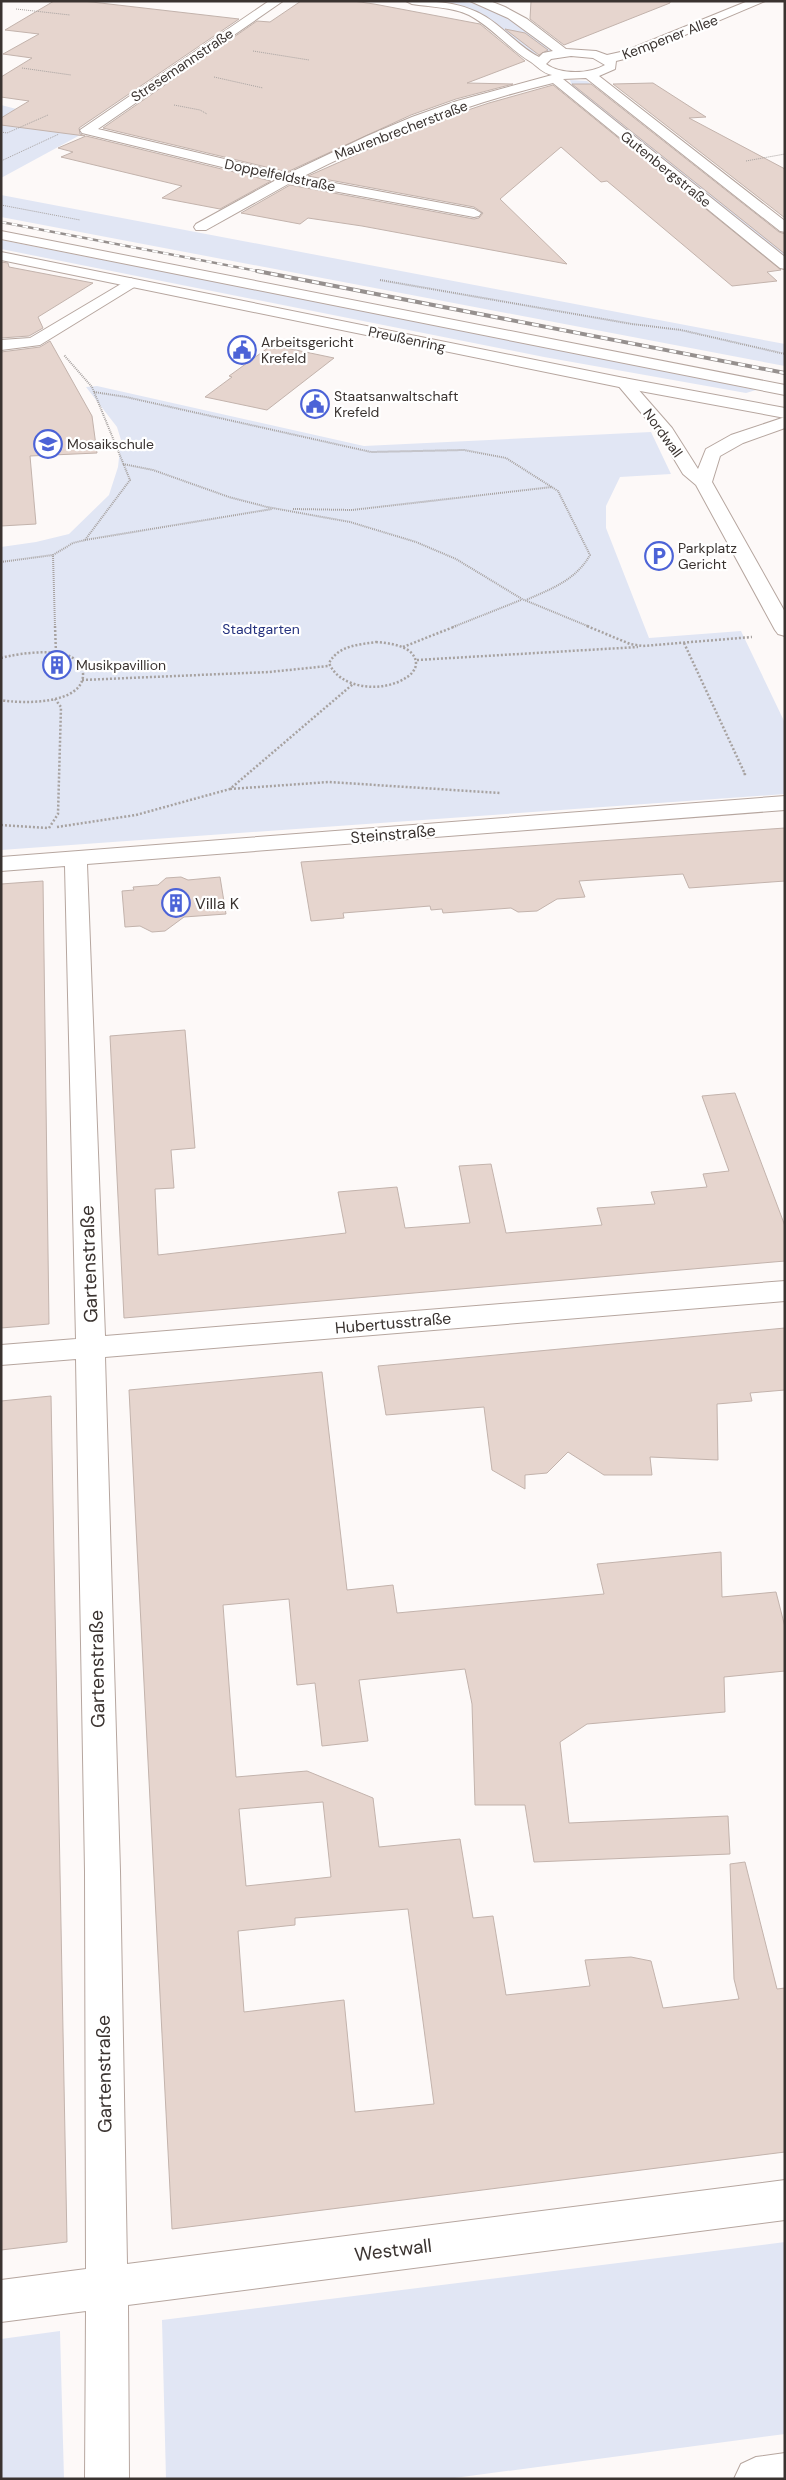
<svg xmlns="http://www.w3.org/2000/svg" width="786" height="2480" font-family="'DM Sans',sans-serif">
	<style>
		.green { fill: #e1e6f4 }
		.building { fill: #e6d5ce; stroke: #c3b3ac; fill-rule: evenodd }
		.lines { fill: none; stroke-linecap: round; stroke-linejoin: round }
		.minor-casing { stroke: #b6a69f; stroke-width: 2 }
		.major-casing { stroke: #b6a69f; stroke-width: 2 }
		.path-far2 { stroke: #a7a2a0; stroke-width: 1; stroke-dasharray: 1 1; stroke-linecap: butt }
		.path-far1 { stroke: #a7a2a0; stroke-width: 2; stroke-dasharray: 1 1; stroke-linecap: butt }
		.path { stroke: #a7a2a0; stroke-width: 2.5; stroke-dasharray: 2 2; stroke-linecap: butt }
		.minor { fill: #fff; fill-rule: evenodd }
		.major { fill: #fff; fill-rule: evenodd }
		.rail-far1-casing { stroke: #96908e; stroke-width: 2.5 }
		.rail-casing { stroke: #96908e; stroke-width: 4 }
		.rail-far1 { stroke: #fff; stroke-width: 2; stroke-dasharray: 5.5; stroke-linecap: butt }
		.rail { stroke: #fff; stroke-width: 2.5; stroke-dasharray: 7; stroke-linecap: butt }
		.labels { text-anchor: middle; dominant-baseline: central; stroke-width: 4.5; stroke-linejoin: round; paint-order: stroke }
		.far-street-label { font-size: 14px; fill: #3a3330; stroke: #fff }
		.far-poi-label { font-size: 14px; fill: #3a3330; stroke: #fff; text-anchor: start }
		.far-park-label { font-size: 14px; fill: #26337f; stroke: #fff }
		.street-label { font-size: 16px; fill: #3a3330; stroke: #fff }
		.poi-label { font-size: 16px; fill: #3a3330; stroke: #fff; text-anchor: start }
		.near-street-label { font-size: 19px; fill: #3a3330; stroke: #fff }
	</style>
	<rect width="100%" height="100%" fill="#fdf9f8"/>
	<path class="green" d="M410,1C436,1 471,0 494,7C516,17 534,36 552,51L535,54L499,34L472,12Z
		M570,80L587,81L785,238V259L572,86Z
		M1,105L74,124L82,134L1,178Z
		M1,195L785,344V366L1,217Z
		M1,240L582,353L756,390L746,393L544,357L1,249Z
		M97,386L364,446L651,432L671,474L620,477L606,506V528L649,638L741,631L785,723V794L1,850V547L36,542L69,534L109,495L118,467L121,440L117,427L86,387Z
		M785,2242V2434L447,2479H166L162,2320Z
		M60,2331L64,2479H1V2339Z"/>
	<path class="building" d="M54,1H83L239,19L79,128L80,134L85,136L1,125V118L29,101L1,97V77L32,58L3,54L39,34L5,30Z
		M301,1H353L374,4L480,24L525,61L467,83L513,84L456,99L411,115L287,172L103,128L257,21L270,22Z
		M531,1H670V3L564,45L530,19Z
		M505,29L525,33L548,50L539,55Z
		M653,83L706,117L689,118L785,169V218L613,84Z
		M572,84H591L779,232L785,234V254Z
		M553,85L781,270L767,272L777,281L732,286L619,191L607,181L601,182L561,147L500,199L567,264L362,226L308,218L300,224L241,213L290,185L474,219L479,218L483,213L474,207L308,176L426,124L489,103Z
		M86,136L271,181L220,209L162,198L182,186L61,157L73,152L58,148Z
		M1,262L8,263L9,267L93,283L38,317L43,328L29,336L1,338Z
		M50,341L92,416L97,453L30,456L36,524L1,526V352L40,347Z
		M272,345L334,358L267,410L205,397L232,377L229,376Z
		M785,828V881L689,888L683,874L579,881L585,897L557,899L537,911L518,912L511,908L443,913L442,909L431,910L430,906L343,913L344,918L311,921L301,862Z
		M181,877L188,880L220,877L226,914L184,917L165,931L152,932L140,926L125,927L122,891L134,890L133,887L158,885L166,878Z
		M43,881L49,1324L1,1328V884Z
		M185,1030L195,1148L171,1150L174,1188L155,1189L158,1255L346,1233L338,1192L397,1187L405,1228L470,1223L459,1166L491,1164L506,1233L602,1225L597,1208L655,1204L651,1192L707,1187L703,1174L729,1171L702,1096L735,1093L785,1226V1261L124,1318L110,1036Z
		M785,1328V1390L750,1393L752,1401L717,1404L718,1460L650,1457L652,1475H604L568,1452L547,1473L525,1475V1489L492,1470L484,1407L386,1415L378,1366Z
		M322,1372L347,1590L393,1585L397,1613L604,1594L597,1564L721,1552L722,1597L776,1592L785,1627V1671L724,1677L725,1712L587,1724L560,1742L569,1823L728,1816L730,1854L534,1862L525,1805H475L472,1704L465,1669L359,1680L368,1741L322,1746L315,1683L297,1685L289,1599L223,1605L236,1777L307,1771L373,1798L379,1847L460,1839L473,1918L493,1916L506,1995L590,1986L585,1960L631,1957L651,1961L663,2008L739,1999L734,1979L730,1864L745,1862L777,1989L785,1988V2152L172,2229L129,1390ZM323,1802L331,1877L246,1886L239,1809ZM408,1909L434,2104L355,2112L344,2000L244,2012L238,1931L295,1925V1918Z
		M51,1396L67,2242L1,2250V1401Z"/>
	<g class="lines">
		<defs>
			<path id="minor" d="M269,1H283L98,129L287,174L367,136L412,117L457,101L552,75C542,73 537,66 531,62C509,49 492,27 469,15C452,7 430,7 412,4L406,1C439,1 469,2 496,24C510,35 523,49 539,57L543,53L553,51L508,18L470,1H490L505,7L527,19L566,49L596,51L607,55L625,51L748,1H765L633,57L616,61L615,69L599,76L785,221V232L780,231L586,78L563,79L785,257V269L780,268L553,83C465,104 383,136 302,177L474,209L481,213L479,216L474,217L290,183L206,230H196L194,227L196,224L276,180L82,133L80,130ZM571,56L593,58L605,65C589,74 561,75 546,64L551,59Z
				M131,278L139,283L136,286L40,345L1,350V340L30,338Z
				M624,378L630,380L672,428L698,469L706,449L731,435L785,417V428L743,443L720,456L712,482L785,612V636L778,634L775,630L696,485L683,474L659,434L616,383L618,380Z
				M785,796V810L87,864L105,1336L785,1281V1301L105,1357L120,1871L127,2264L785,2180V2220L128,2305L129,2479H85L86,2311L1,2322V2280L86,2269L85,1871L76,1359L1,1365V1345L76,1339L65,866L1,871V857Z
				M785,2453V2479H734L741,2464L756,2457Z"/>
			<path id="major" d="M1,231L785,385V395L1,239Z
				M1,252L624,378L785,408V418L624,388L1,260Z"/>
		</defs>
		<use href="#minor" class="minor-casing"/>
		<use href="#major" class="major-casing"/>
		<path class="path-far2" d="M16,9L70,15
			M253,51L309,60
			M22,68L71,75
			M214,77L263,88
			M174,105L200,110L207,114
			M1,132L7,133L48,115
			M1,161L59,134
			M746,161L785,154
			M1,205L80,220"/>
		<path class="path-far1" d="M380,280L632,324L681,330L785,354
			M94,392L126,397L371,452L464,450L506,458L558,491L590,555C576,580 551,589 526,600
			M123,464L153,470L229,497L267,507L350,522L416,542L456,559L522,599L590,627
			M293,509L352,510L552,487
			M85,540L272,509
			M1,562L53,555
			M55,627L53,555L73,543L85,540L130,480L92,387L64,355
			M453,627L521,600"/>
		<path class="path" d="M55,626L56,653
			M587,626L630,644L643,646L752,637
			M376,642C389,643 417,646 416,665C415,670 411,675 407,677C385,693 340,690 329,663C339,645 358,645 376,642Z
			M684,643L745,774H742
			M403,647L456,626
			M1,658C19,653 81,643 83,673C85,705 21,704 1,700
			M417,660L638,647
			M82,680L269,672L328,666
			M230,789L329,782L500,793
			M1,825L48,828
			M57,827L136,815L230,789L353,684
			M49,828L58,814L61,707L55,699"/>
		<use href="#minor" class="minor"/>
		<use href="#major" class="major"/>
		<defs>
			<path id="rail-far1" d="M1,222L263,272"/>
			<path id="rail" d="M257,271L785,373"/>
		</defs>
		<use href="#rail-far1" class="rail-far1-casing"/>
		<use href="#rail" class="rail-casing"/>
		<use href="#rail-far1" class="rail-far1"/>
		<use href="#rail" class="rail"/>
	</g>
	<defs>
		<symbol id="civic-ring" viewBox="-11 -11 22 22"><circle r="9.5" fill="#fff" stroke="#4c63d7" stroke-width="1.5"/><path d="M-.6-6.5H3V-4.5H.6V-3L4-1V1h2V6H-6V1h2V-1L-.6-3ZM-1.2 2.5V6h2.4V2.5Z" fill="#4c63d7"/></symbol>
		<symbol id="school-ring" viewBox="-11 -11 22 22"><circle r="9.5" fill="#fff" stroke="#4c63d7" stroke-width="1.5"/><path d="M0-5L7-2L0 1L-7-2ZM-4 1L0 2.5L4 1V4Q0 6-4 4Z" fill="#4c63d7"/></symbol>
		<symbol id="parking-ring" viewBox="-11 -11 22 22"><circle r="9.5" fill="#fff" stroke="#4c63d7" stroke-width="1.5"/><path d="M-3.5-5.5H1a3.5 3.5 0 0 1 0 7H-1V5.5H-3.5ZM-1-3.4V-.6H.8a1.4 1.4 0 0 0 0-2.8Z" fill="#4c63d7"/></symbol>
		<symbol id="building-ring" viewBox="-11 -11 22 22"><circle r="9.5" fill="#fff" stroke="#4c63d7" stroke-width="1.5"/><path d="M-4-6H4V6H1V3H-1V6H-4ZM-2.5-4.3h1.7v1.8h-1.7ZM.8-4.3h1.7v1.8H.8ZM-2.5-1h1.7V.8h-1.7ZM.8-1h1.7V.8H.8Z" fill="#4c63d7"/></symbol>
	</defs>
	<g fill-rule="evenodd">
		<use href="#civic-ring" x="226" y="334" width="32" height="32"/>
		<use href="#civic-ring" x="299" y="388" width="32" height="32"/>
		<use href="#school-ring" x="32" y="428" width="32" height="32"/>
		<use href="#parking-ring" x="643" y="540" width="32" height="32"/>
		<use href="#building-ring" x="41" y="649" width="32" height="32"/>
		<use href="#building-ring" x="160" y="887" width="32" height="32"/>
	</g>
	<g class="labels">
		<g class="far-street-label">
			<text transform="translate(670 37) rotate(-21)">Kempener Allee</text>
			<text transform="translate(182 65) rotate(-34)">Stresemannstraße</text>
			<text transform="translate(401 130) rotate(-21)">Maurenbrecherstraße</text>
			<text transform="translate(666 169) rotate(39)">Gutenbergstraße</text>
			<text transform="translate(280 175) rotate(12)">Doppelfeldstraße</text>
			<text transform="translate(407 339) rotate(12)">Preußenring</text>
			<text transform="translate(663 433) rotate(54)">Nordwall</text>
		</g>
		<g class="far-poi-label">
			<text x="261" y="342">Arbeitsgericht<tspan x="261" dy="16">Krefeld</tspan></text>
			<text x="334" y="396">Staatsanwaltschaft<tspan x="334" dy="16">Krefeld</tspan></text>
			<text x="67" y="444">Mosaikschule</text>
			<text x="678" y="548">Parkplatz<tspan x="678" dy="16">Gericht</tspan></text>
			<text x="76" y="665">Musikpavillion</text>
		</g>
		<g class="far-park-label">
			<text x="261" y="629">Stadtgarten</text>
		</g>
		<g class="street-label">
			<text transform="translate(393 834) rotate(-5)">Steinstraße</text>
			<text transform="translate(393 1323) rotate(-5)">Hubertusstraße</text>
		</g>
		<g class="poi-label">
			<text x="195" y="903">Villa K</text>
		</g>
		<g class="near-street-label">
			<text transform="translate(89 1264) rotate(-92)">Gartenstraße</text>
			<text transform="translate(97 1669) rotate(-91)">Gartenstraße</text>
			<text transform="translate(104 2074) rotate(-91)">Gartenstraße</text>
			<text transform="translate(393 2250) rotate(-7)">Westwall</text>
		</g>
	</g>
	<rect width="786" height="2480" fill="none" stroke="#3a3330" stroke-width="5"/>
</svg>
